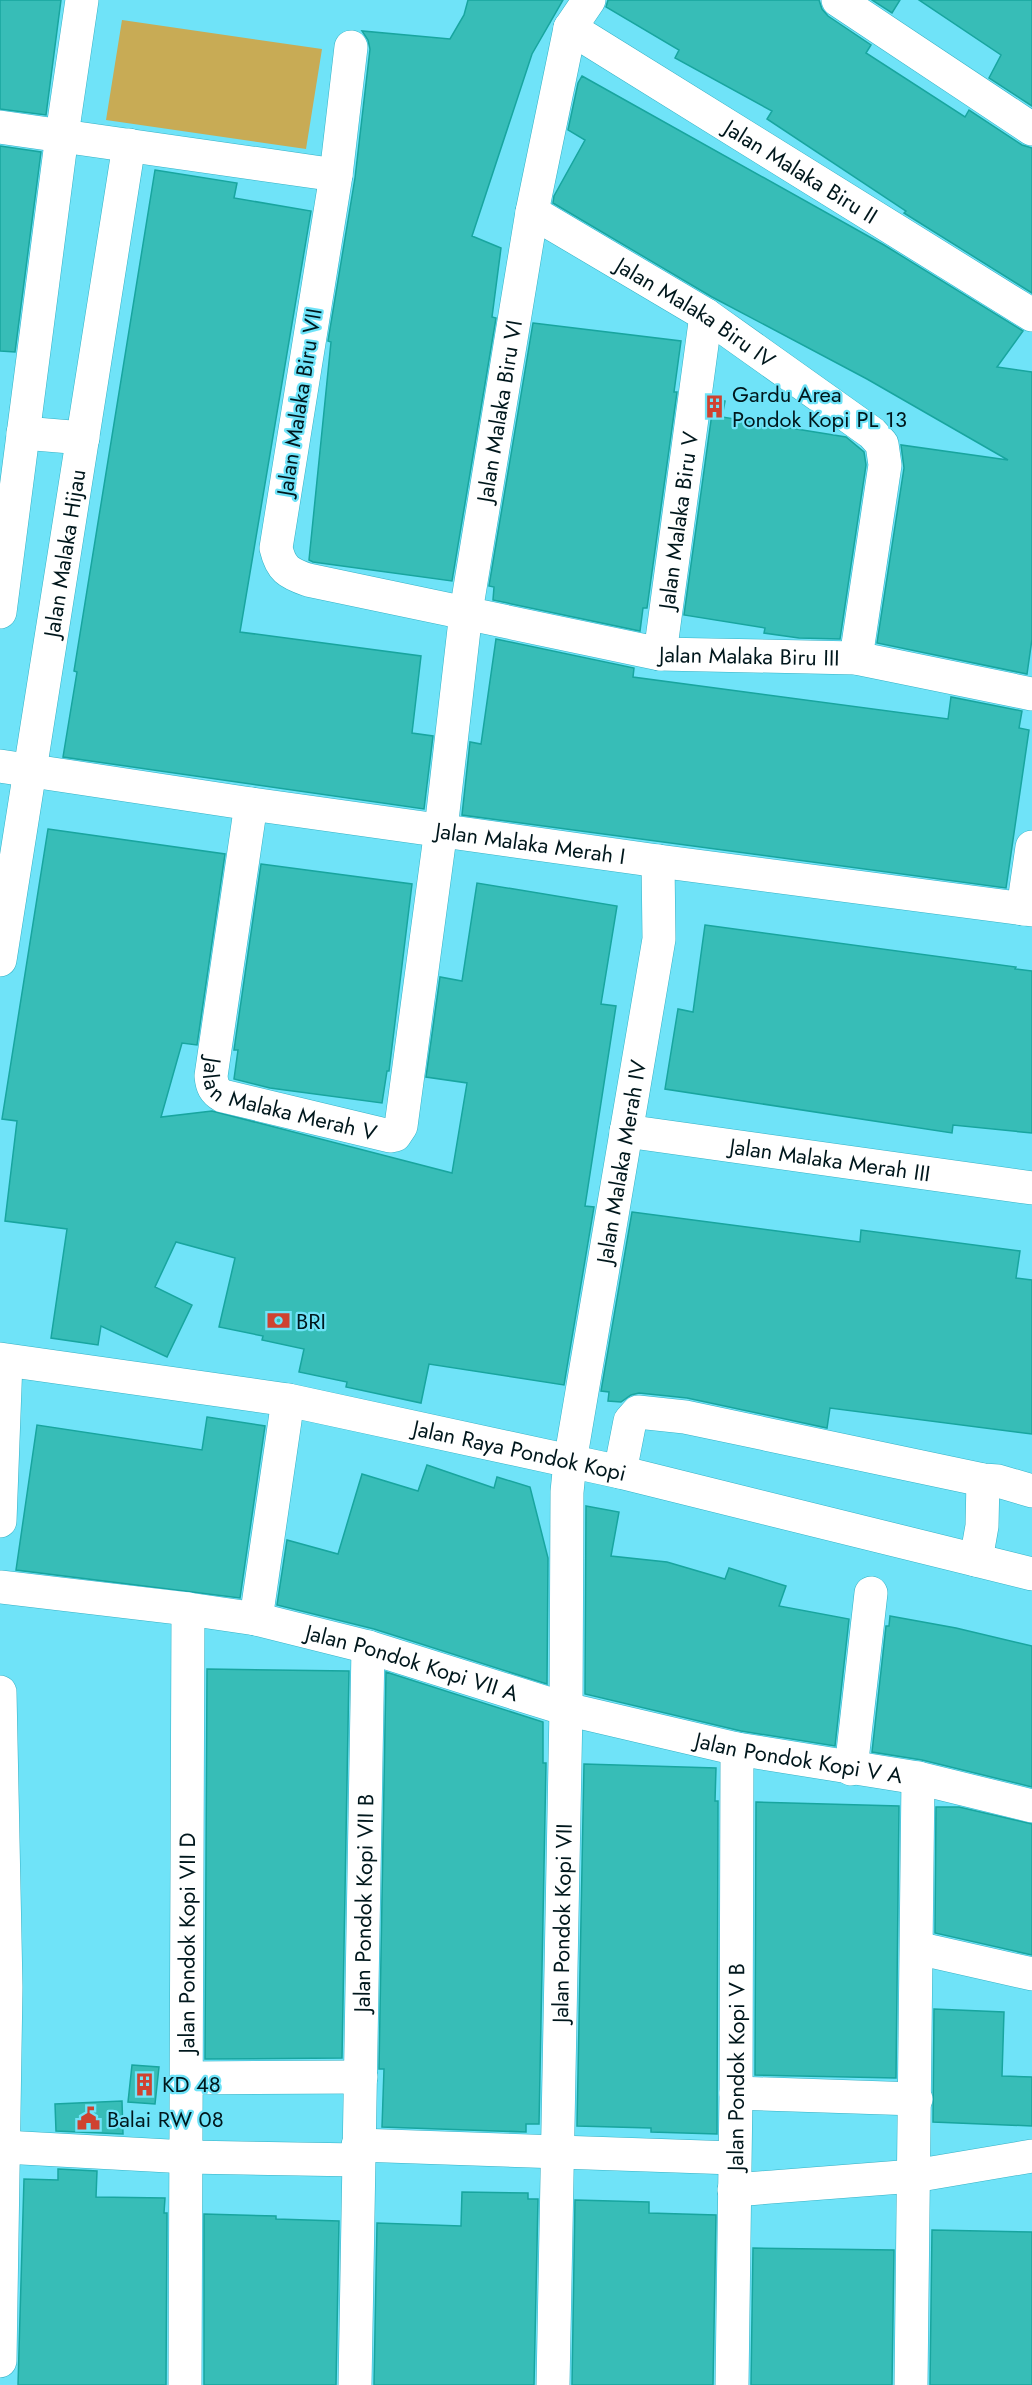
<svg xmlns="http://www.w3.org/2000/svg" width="1032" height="2385" font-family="Jost,sans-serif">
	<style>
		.green { fill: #c8ab55 }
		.building { fill: #37bdb7; stroke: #18a59f; stroke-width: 1.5 }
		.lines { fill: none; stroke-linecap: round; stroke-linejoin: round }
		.minor-casing { stroke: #34b1c5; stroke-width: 34 }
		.secondary-casing { stroke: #34b1c5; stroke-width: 34 }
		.minor { stroke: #fff; stroke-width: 33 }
		.secondary { stroke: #fff; stroke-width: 33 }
		.labels { text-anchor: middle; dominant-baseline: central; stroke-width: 4.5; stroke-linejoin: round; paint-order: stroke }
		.street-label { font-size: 22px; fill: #00171c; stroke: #6fe3f8 }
		.poi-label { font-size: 22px; fill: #00171c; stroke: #6fe3f8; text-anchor: start }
	</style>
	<rect width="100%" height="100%" fill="#6fe3f8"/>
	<path class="green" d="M122,20L322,49L306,149L106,120Z"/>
	<path class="building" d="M0,0H61L46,115L0,109Z
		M468,0H563L532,54L472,236L501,248L492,317L496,318L452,581L313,562L309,560L331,342L328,341L355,178L370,49L368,40L362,31L450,39L464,15Z
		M608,0H819L822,9L828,16L871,45L866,53L965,117L969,110L1022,145L1032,148V293L904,213L906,211L767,119L772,111L675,58L679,50L606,7Z
		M872,0H900L892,13Z
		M919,0H1032V106L989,78L1001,55Z
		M582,76L884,245L1023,331L997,367L1032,372V639L1027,674L877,643L904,468L901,445L1008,460L867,379L712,297L553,203L554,196L585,140L568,130L578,83Z
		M0,146L41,152L15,352L0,351Z
		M155,170L237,183L234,198L311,211L240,632L421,656L412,733L433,736L424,809L63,757L77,672L74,671Z
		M533,323L681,341L674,392H677L647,608H643L640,631L493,600L494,587L489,586Z
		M714,399L725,401L722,417L846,437L864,452L866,465L840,639L799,638L764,633L765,628L684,615Z
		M496,639L634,668L633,677L948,719L951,697L1022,711L1019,728L1029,730L1006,888L462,815L470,742L481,744Z
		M48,829L225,854L197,1045L182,1043L161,1117L212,1111L452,1173L467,1083L426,1077L440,977L462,981L477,883L617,906L601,1004L616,1006L585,1206L594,1207L564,1385L429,1364L421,1403L346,1387L347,1382L299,1372L304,1349L262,1340L263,1336L219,1327L235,1258L176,1242L155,1287L192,1305L167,1357L101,1326L98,1345L51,1338L67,1229L5,1221L17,1121L2,1119Z
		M261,864L412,884L389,1071H387L382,1103L270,1088L234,1079L238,1050H234Z
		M705,925L1016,967L1015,969L1032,971V1133L953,1125L952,1133L665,1089L678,1009L693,1012Z
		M632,1212L860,1242L861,1230L1020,1251L1016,1278L1032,1280V1434L830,1408L827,1428L687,1398L639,1393L631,1395L621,1402L608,1401L609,1392L601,1391Z
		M207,1417L265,1426L240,1598L16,1570L37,1425L202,1450Z
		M427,1465L494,1488L497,1477L530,1487L548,1558L547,1684L374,1629L277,1605L287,1540L338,1554L362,1474L418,1491Z
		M586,1506L619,1512L611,1556L667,1562L725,1579L729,1568L786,1586L779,1606L849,1619L835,1746L741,1731L585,1694Z
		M890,1616L956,1628L1032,1646V1787L922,1760L872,1752L886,1626H889Z
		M207,1669L349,1671L342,2058L205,2059Z
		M386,1672L543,1722V1763H546L539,2124H526V2132L382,2127L384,2069H379Z
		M584,1764L716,1768L715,1801H718L717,2134L651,2132V2128L577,2126Z
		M756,1802L899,1806L896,2078L755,2075Z
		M936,1807H959L1032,1824V1955L935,1933Z
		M934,2009L1004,2012L1002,2076L1032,2077V2126L933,2122Z
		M132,2065L159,2067L155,2104L128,2102Z
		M122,2101L123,2134L56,2131L55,2104Z
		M58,2169L97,2171L96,2197L165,2198L164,2213H167L166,2385H18L24,2179L58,2180Z
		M462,2192L528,2193V2199H538L534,2385H374L377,2223L461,2226Z
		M575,2200L649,2202V2213L716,2215L713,2385H572Z
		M204,2214L276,2216V2219L339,2221L336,2385H204Z
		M932,2230L1032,2232V2385H930Z
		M753,2248L894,2250L892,2385H751Z"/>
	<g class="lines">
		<defs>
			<g id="minor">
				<path d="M838,0L1032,129"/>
				<path id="s1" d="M570,28L1032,315"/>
				<path id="s2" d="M351,47L336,175L276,548C281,569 288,573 308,580L660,654L856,658L1032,694"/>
				<path d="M0,127L336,175"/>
				<path id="s3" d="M532,212L706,315L872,433L882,444L885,465L856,658"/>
				<path d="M23,433L83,438"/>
				<path d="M0,612L62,135L82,0"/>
				<path id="s4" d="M660,654L706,315"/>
				<path id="s5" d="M0,766L251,804L658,861L1032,910"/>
				<path id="s6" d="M251,804L211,1076C212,1086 214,1091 223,1096L390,1136L395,1135L401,1126L441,829L466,612L532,212L570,28L589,0"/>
				<path d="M1023,909L1032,847"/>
				<path id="s7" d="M0,960L129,145"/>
				<path id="s8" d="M626,1131L1032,1188"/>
				<path d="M620,1472L630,1421L638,1412L685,1417L983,1480L998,1481L1032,1491"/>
				<path d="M0,1521L6,1361"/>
				<path d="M976,1560L982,1526L983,1480"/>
				<path id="s9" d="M0,1587L188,1609L256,1619L368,1647L566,1709L737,1749L918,1778L1032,1806"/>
				<path d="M256,1619L288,1400"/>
				<path d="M0,1692L6,1987L0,2361"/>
				<path d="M851,1769L871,1593"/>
				<path d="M917,1948L1032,1974"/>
				<path d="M187,2078L361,2077"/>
				<path d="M736,2093L916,2099"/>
				<path d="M358,2145L734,2158"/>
				<path d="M4,2147L187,2157L358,2160"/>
				<path d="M734,2190L914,2176L1032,2156"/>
				<path id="s10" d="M185,2385L188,1609"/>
				<path id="s11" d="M355,2385L368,1647"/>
				<path id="s12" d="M553,2385L566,1709L567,1492L570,1462L659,939L658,861"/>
				<path id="s13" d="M732,2385L736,2093L737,1749"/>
				<path d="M911,2385L918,1778"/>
			</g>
			<g id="secondary">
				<path id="s14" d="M0,1359L288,1400L620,1472L1032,1574"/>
			</g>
		</defs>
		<use href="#minor" class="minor-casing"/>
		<use href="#secondary" class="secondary-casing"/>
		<use href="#minor" class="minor"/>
		<use href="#secondary" class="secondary"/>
	</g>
	<defs>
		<symbol id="building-bare" viewBox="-9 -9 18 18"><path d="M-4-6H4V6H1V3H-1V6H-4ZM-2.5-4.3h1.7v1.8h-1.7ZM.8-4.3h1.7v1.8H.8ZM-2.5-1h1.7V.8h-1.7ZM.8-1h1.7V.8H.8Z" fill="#cf4230" stroke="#6fe3f8" stroke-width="2.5" paint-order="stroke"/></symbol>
		<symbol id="bank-bare" viewBox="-9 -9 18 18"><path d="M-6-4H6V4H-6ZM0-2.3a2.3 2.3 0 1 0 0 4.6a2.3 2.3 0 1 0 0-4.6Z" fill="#cf4230" stroke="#6fe3f8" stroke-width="2.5" paint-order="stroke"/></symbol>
		<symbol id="civic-bare" viewBox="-9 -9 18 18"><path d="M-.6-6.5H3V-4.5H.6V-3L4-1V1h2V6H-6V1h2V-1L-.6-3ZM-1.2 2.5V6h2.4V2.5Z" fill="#cf4230" stroke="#6fe3f8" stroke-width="2.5" paint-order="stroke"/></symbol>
	</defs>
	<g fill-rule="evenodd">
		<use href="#building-bare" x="698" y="390" width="33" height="33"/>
		<use href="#bank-bare" x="262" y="1304" width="33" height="33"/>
		<use href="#building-bare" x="128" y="2068" width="33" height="33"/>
		<use href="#civic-bare" x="72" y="2102" width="33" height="33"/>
	</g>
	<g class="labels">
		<g class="street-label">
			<text stroke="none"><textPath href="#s1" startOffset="272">Jalan Malaka Biru II</textPath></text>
			<text stroke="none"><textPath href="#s3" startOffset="192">Jalan Malaka Biru IV</textPath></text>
			<text transform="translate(299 402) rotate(-81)">Jalan Malaka Biru VII</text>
			<text stroke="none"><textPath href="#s6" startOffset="1209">Jalan Malaka Biru VI</textPath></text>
			<text stroke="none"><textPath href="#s4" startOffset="135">Jalan Malaka Biru V</textPath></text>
			<text stroke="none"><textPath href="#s7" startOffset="412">Jalan Malaka Hijau</textPath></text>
			<text stroke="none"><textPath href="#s2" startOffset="1004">Jalan Malaka Biru III</textPath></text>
			<text stroke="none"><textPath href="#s5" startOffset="536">Jalan Malaka Merah I</textPath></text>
			<text stroke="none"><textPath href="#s6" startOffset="357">Jalan Malaka Merah V</textPath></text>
			<text stroke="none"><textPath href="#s8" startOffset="206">Jalan Malaka Merah III</textPath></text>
			<text stroke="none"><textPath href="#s12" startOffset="1228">Jalan Malaka Merah IV</textPath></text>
			<text stroke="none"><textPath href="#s14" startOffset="528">Jalan Raya Pondok Kopi</textPath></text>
			<text stroke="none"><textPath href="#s9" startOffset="420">Jalan Pondok Kopi VII A</textPath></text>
			<text stroke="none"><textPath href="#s9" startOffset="819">Jalan Pondok Kopi V A</textPath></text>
			<text stroke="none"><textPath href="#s11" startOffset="482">Jalan Pondok Kopi VII B</textPath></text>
			<text stroke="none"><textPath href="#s12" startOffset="462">Jalan Pondok Kopi VII</textPath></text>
			<text stroke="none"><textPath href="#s10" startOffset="442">Jalan Pondok Kopi VII D</textPath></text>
			<text stroke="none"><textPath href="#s13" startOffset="318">Jalan Pondok Kopi V B</textPath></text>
		</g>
		<g class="poi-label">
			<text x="732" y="394">Gardu Area<tspan x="732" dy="25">Pondok Kopi PL 13</tspan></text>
			<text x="296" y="1321">BRI</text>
			<text x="162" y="2084">KD 48</text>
			<text x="107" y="2119">Balai RW 08</text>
		</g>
	</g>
</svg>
